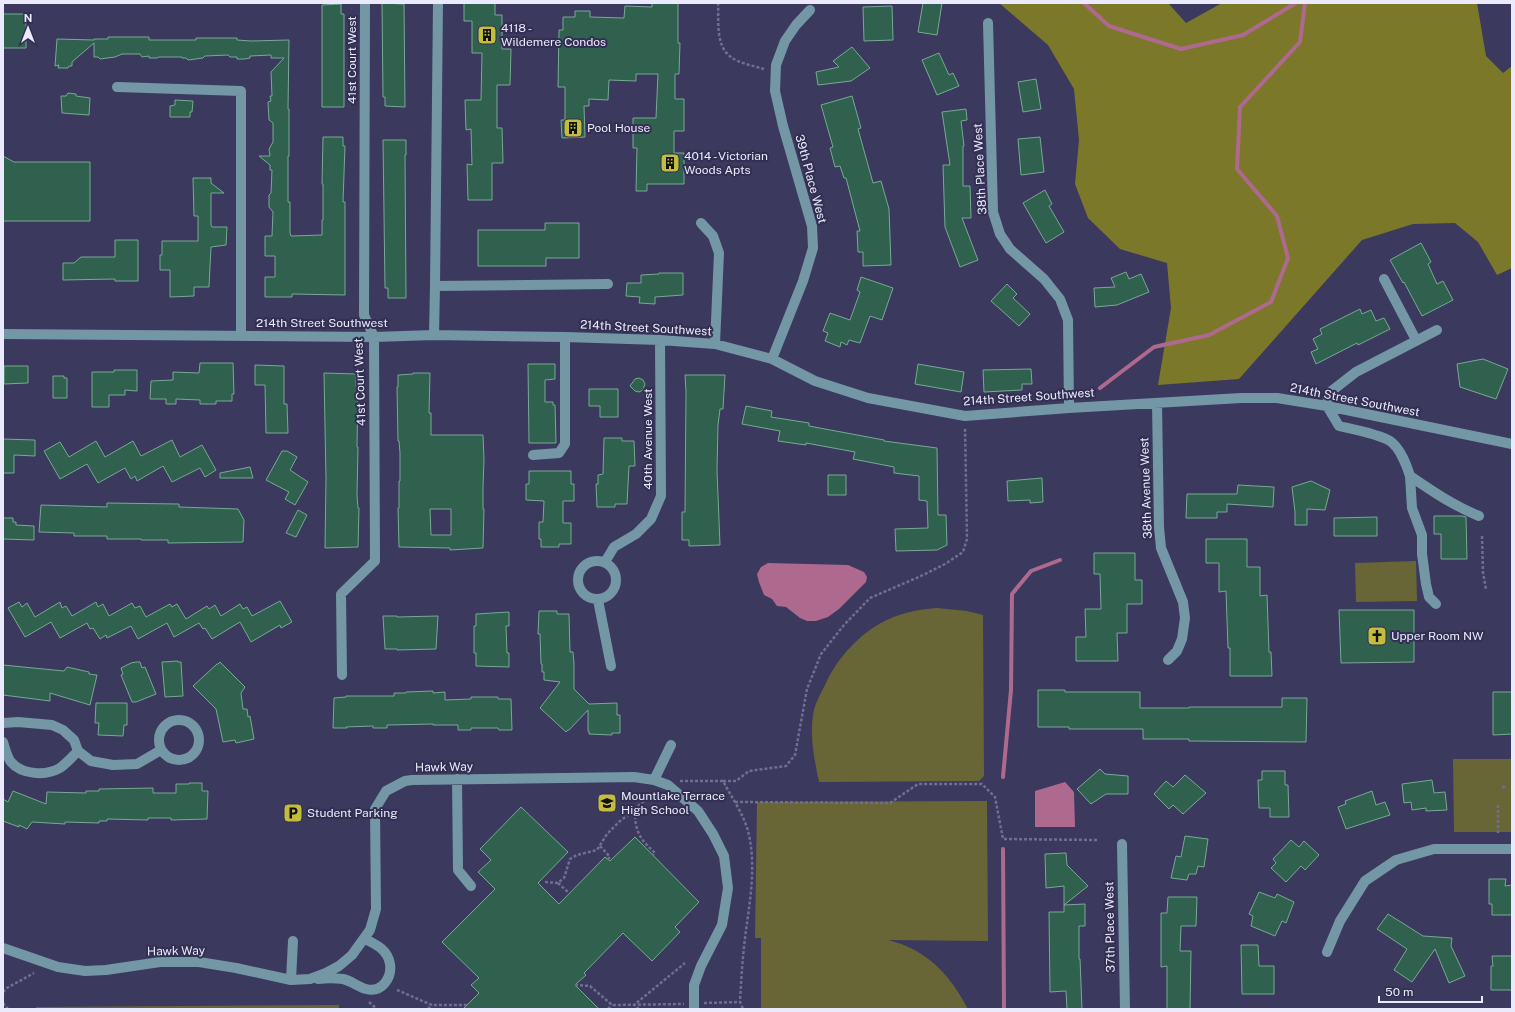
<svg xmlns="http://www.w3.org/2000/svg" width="1515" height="1012" font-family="'Public Sans',sans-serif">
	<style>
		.green { fill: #686637 }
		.forest { fill: #7c7829 }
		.water { fill: #ae698f }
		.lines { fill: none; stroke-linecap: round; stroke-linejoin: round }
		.stream { stroke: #ae698f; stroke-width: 4 }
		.building { fill: #30614e; stroke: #77a994; fill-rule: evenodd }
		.path { stroke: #716e8e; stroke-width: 2.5; stroke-dasharray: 3 2; stroke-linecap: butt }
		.minor { stroke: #7497a6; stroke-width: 10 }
		.labels { text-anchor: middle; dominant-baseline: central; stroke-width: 4; stroke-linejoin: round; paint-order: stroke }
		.poi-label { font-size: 12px; fill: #eaeafc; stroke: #322f52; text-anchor: start }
		.street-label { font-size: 12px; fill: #eaeafc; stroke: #322f52 }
	</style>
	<rect width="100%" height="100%" fill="#3c395e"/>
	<path class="green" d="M1416,561L1417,601L1356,602L1355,563Z
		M937,608L967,611L983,615L984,776L979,781L819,782C814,758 809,734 814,710C816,702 821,693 825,685C840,652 870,622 906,613C916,610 927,609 937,608Z
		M1453,759H1512V832H1454Z
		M987,801L988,941L888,940C894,942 900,943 906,946C936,959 953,981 968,1009H761V938H755L757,802Z
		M339,1005V1009H36V1007Z"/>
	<path class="forest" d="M999,3H1168L1186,23L1222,3H1477L1486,56L1503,73L1512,66V268L1497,275L1478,242L1455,223L1413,224L1362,240L1239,379L1158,385L1171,308L1167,263L1120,249L1088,218L1075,184L1079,140L1074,89L1048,45Z"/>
	<path class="water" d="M768,563L848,565L864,572L867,577L866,582L839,609L828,617L816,621H807L800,618L786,607L777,606L772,599L764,595L759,582L757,574L761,567Z
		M1065,782L1074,792L1075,827H1035V791Z"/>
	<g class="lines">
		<path class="stream" d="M1084,3L1109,26L1181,49L1243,35L1296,3
			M1100,388L1154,347L1209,335L1271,302L1288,258L1277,216L1237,169L1240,107L1300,42L1305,3
			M1003,777L1011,690L1012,594L1031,571L1060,560
			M1003,849L1004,1009"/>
	</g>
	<path class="building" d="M382,3L404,4L405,107L385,106V97H383Z
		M464,3H495V15H502V49H511L510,85H497V128H502L503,163H492V200H468L467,164L472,165L471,129L466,130L465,100H481L482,53H472V21H464Z
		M652,3H678V43H680L679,74H675V99H684V131H674V153H684V184H647V191H636L637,148H633V118H656L658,74H636V81L609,80L608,100L589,99V106H584L585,137L562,138L561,120H565V87H558L559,30H563V17H575V11H590V17L624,18L625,6L652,7Z
		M923,3H942L937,35L918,32Z
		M341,4V14H344V107H322V5Z
		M892,6L893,40L864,41L863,7Z
		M3,14H26V48H3Z
		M108,37H149V40H196V38H237V40L251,41L289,40L288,109H289V156H288V202H290V233L291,236L322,235V220H323V184H322L323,137H343V146H345L343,202H345V295L292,294V297H265V277H275V256H265V236H272L273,212L269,207V195L271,193L272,170H270V165L259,156H270L269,149L273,142V123L269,120L268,102L271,101L270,96H272L271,72L284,58H271V55L250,56V58L245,59H237V57H230L228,55L205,56L203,58L188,60L186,58H182V57H159L157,58H149V56L142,57L140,54H122L115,57L100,59L98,57H94V43L72,62V66H69L68,68H58L59,65L55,66L57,39L94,40V39H108Z
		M852,47L870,68L851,81L818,85L816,72L839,67L833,61Z
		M939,53L949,75L953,73L959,86L937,95L922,60Z
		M1036,79L1041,109L1023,112L1018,82Z
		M68,93L76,94V96L90,98L89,115L62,113L61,96H66Z
		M852,96L861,128L858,129L873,183L881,181L889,209L891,265L863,266V252H858L857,231H860L846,178H844L840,166L835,167L830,148L833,147L821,105Z
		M175,100L193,101L192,112H190V117H170V106L175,105Z
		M966,109L967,120L961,121L964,146H963V186H970L971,218H962L978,260L960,267L945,227L943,165H950L942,112Z
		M1040,137L1044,172L1021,175L1018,139Z
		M383,140H406V155H405L406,298H388V288H385Z
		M3,156L14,162H90V221H3Z
		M193,178H211V183L224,193H211V225L212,227H227L226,245L211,247L209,287H194V296L170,297V270H160V255H162V241H198V216H194Z
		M1045,190L1052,204L1049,206L1064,232L1046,243L1023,203Z
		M545,223H579V258H546V266H478V230H545Z
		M115,240H138V281H115V279L63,280V263H74L81,257H115Z
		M1421,243L1431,262L1428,264L1437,284L1443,281L1453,300L1422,316L1404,282L1403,283L1390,260Z
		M1126,272L1129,279L1141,274L1149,292L1117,305L1095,307L1094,288L1115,287L1111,278Z
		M659,273H683V295L655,297V304L639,303L640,297L626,296L627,283H641V275L659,274Z
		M861,277L893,288L882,320L870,316L860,343L849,340L847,345L841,342L840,347L825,341L828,333L823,331L830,313L850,320L860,292L857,290Z
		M1007,284L1017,294L1013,298L1030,314L1019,326L991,301Z
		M1360,309L1362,314L1371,310L1376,321L1384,318L1390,329L1358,345L1357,343L1316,364L1311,352L1318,349L1313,339L1322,334L1320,329Z
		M1483,359L1508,369L1496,399L1460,387L1457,364Z
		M200,363H233L234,394H232V401H216V404H200V400L176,399V404H166V399H150L151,381L173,380V372L199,373Z
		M528,364H555V379L545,380V402H553V405H555L556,443H529Z
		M918,364L964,372L961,392L915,384Z
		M255,365L284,366V404H287L288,433H266L265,385H255Z
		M4,366H28V383L4,384Z
		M1031,369L1032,384H1022V390L984,392L983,370Z
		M114,370H137V391L125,390V395H109V407H92V372H114Z
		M324,373L356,374V386H358L357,447H358L357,495L358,508H359L358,547L325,548L326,479Z
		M413,373H430L429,413H431V435H483L484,460L483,487V509H484L483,548L450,550V548L399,547L398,508H399V481H400V453L399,441H398L397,387H398V375L413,374ZM430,509H451V535H431Z
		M685,375H725L723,409H720L718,425L717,470L720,545L689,546V540H682V512H685L686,392Z
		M53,376H64V378H67V398H53Z
		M639,378L643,380L645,384L643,390L639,392L635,391L630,386L635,379Z
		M589,389H618V417H600V406H589Z
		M746,406L772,411L771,417L809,423V426L884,440V441L937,448L938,515H946L947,545L937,550L896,551L895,529L928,528L927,501L919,500V476L894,473V467L853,459L855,452L806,443V445L778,441L780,431L742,424Z
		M604,438H622V441H634L635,466H629L627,504H615V507H597L596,484H598V475L603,474Z
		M3,439L35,440V456L14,455V473H3Z
		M172,440L180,457L202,445L216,470L205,477L200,468L172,482L163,466L137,481L135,476L131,479L125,468L98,483L87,464L60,479L44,451L60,442L69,457L96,441L105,457L133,441L141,456Z
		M282,451H287L297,457L290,470L308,482L295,505L285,499L289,492L266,480Z
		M250,467L253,478H220V473Z
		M529,471H571V484H574V501H563V523H571V544H559V547H541V539H539V522H543L544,501L526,500V484H529Z
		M828,475H846V495H828Z
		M1042,478L1043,502L1030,503V500L1008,501L1007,481Z
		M1311,481L1330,490L1325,510L1307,509V525H1295V512L1292,487Z
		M1238,485L1274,487L1273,507L1227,504V512H1217V518H1186L1187,494H1237Z
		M107,503L179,504V507L238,509L244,520L243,542L168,543V540H141V539H107V536H74V533L39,532L41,505L107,507Z
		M298,510L307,515L296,537L286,533Z
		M1434,516H1462L1466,517L1467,559H1441V534H1434Z
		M1377,517V536H1334V518Z
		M3,518H13V522H16V525L34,526V540L3,539Z
		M1206,539H1247V567H1260V596L1267,595L1269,652H1271L1272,676H1230V648H1228L1226,591L1219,592V563H1206Z
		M1094,553H1135V580H1142V604H1127V633H1117L1118,661H1076V637H1086L1085,609H1101L1100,574H1094Z
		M280,601L292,622L281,628L280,625L251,642L240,622L212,639L205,628L203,629L199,623L174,637L167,623L138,639L131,626L107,638L106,635L100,639L93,628L90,629L87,623L60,638L51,622L25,637L8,608L19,602L22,607L27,603L35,617L60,602L62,608L66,606L72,616L96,602L98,607L103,604L109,616L132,603L135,608L140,606L146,617L170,604L172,607L177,604L186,619L207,606L209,609L215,605L221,616L240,604L243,609L247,607L252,616Z
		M1339,610H1414V662L1341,663Z
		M539,611H557V614H569L570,652H573L574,664V689L589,704L617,703V715H620V733H612V735L589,734V731H588V710L569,730H568L566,732L540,708L560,682L544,680V672H542V664H541L540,634H538Z
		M509,612V626H506L507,653H509V667L476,666V653H474V626H476V614Z
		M383,616H397V617L438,616L436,649L397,650V649H385Z
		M178,661V662H181L183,696L165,697L162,662Z
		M136,662H140L142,668L145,667L156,694L136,702H132L121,675L123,674L121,668L131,663Z
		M220,662L245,687L241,693L243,709H247L248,717L250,716L254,739L236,743L235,740L223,742L216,709L193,686L217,664H218Z
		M3,665L64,671L67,667L89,672V674L97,675L90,705L50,693V701L3,695Z
		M1038,690H1065V692H1140V708H1189V707H1282V698H1307L1306,742L1189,741V739H1143V729H1069V727H1038Z
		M433,691V693L445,692V700L471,699V697H498V699H511L512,730H499L498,728H471V730H458V725H433V724L387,725V728H373V726L346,727L347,728H333L334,698L346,697V696H394V693H406V692Z
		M1493,692H1512V734L1493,735Z
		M96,703H127V725H124L123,736L98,735L99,723H95Z
		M1100,769L1105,774L1128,776V794H1106L1091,804L1077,789Z
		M1262,771H1285V785H1288L1289,817H1270V808H1259L1258,780H1262Z
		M1185,775L1206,793L1183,814L1173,805L1169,809L1154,794L1166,781L1173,787Z
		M1432,780L1434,793L1445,792L1447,810L1426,811V808L1412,810L1411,802L1404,803L1402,784Z
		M189,783H202V791H208L207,819L171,820V818H148V820L107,819V821H99V823L65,822V824L32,822L27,829L19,825V827L3,821V799L8,802L13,791L46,804L47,792L86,793V791H99V789L153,788V793H176V784H189Z
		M1372,791L1376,805L1385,802L1390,815L1346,829L1338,807L1346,804L1345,801Z
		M521,807L568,852L538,883L559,904L605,857L610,861L635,837L699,902L675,927L680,932L652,961L623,933L584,973L586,975L575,985L599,1009H463L479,993L471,985L479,978L442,942L495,889L478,872L491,860L480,849Z
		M1185,836L1208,839L1204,867L1198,866L1196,874H1189L1187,880L1171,878L1176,856L1181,857Z
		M1291,840L1299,847L1304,841L1319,855L1305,870L1301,866L1286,882L1271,868L1276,863L1273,859Z
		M1066,853L1067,865L1088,886L1064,905V886L1046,888L1045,854Z
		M1489,879H1506L1505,886L1512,885V915H1492V904H1489Z
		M1259,892L1275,898L1277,894L1294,902L1286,923L1282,921L1275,936L1251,926L1253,916L1249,914Z
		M1168,897H1197L1196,926H1181L1180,951H1191L1190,1009H1167V966L1161,967V913H1167Z
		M1085,904V926H1079V959H1080L1082,1009H1067L1066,991L1050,992L1049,912H1064V905Z
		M1388,914L1423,936L1452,938L1451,946L1465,976L1449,983L1435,949L1412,982L1394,970L1407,949L1377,929Z
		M1241,945H1258L1259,966H1274V994H1242Z
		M1492,956H1512V990H1491V966H1493Z"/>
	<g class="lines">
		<path class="path" d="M718,3C719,20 715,46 731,57C738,63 754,66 764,69
			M1482,536L1483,572L1486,590
			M680,781H723C732,798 745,816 749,835C757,873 748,909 744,947C742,965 741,983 740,1002L743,1009
			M723,781H736L749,771L786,766L795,755L807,689L821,654L844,625L870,598L921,576L945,564L963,552L967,539L965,427
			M1502,787H1507
			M735,802L890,803L918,784H982L995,797L1003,839L1097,840
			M1498,805V834
			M635,811C635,832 640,839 655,853L653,855
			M600,846L610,857L608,859
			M545,882L558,883L564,878L570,859L577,855L597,850L607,834L620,821L635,810L641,803L659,793
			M558,883L568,892
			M575,985L590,986L612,1005L684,1004
			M397,990L432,1005H467
			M3,992L7,988L34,973
			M369,1002L377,1009
			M3,1003L8,1009
			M704,1003L740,1002
			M428,1009L432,1005
			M608,1009L612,1005
			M639,1009L634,1005L685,963"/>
		<path class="minor" d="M438,3L435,286L608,284
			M988,23L993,212L1000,234L1010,249L1044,279L1060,299L1068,320L1069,408
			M117,87L241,91V336
			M701,223L713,236L719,253L715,344
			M1384,279L1416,340
			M1437,330L1356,372L1329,393L1327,406L1339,426C1352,429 1379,434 1390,441C1400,448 1407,466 1410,476C1432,491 1454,506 1479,516
			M3,334L374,337L434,335L565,337L660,340L715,344L772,359L815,381L868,398L965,416L1069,408L1241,398H1277L1327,406L1512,444
			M434,335L435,286
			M772,359L803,281L813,248L812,226L783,126L775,91L776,65L785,41L796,25L810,10
			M1157,403L1159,527L1161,548L1183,602L1185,618L1182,639L1177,651L1168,660
			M533,455L559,453L565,444V337
			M1410,476L1412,508L1422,535V554L1426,584L1429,597L1436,604
			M578 580a19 19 0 1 1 38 0a19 19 0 1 1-38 0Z
			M605,562L614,547L636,534L651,519L661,496L660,340
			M598,600L611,666
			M342,675L341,594L375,561L374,337L364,315L365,3
			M159 740a20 20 0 1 1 40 0a20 20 0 1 1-40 0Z
			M3,723L18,722L52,725L63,730L74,740L78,751L91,761L113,765L137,764L161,750
			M3,742C5,748 7,757 11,762C22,775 46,776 60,768C67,763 72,757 78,751
			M457,779L458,870L471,886
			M654,780L671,745
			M1122,844L1125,1009
			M3,948L58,967L85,971L106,970L160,962H199L236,968L291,980L310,979L326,973L339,966L352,955L370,930L376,909L375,809L386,791L405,781L412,780L634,777L654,780L668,785L698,811L713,834L724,856L728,888L722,925L701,966L694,985V1009
			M1327,952L1340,921L1365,881L1396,860L1434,849H1512
			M318,979C326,978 335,978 343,979C352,981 358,987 366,989C382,993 392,978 390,964C388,950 377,945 365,939
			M291,980L293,941"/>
	</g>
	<defs>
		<symbol id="building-square" viewBox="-11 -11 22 22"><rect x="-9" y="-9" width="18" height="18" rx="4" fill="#c3bd3e" stroke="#322f52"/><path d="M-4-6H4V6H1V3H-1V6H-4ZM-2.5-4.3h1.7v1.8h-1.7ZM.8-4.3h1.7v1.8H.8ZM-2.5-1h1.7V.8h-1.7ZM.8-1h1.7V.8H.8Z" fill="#111"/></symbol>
		<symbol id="church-square" viewBox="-11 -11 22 22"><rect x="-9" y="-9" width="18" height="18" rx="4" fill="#c3bd3e" stroke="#322f52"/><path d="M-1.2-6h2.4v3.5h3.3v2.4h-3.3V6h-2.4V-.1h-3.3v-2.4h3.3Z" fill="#111"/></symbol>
		<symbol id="school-square" viewBox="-11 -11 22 22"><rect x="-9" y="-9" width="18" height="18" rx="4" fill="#c3bd3e" stroke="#322f52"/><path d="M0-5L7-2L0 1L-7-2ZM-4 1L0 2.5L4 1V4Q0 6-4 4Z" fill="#111"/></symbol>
		<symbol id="parking-square" viewBox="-11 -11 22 22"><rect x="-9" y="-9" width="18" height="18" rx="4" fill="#c3bd3e" stroke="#322f52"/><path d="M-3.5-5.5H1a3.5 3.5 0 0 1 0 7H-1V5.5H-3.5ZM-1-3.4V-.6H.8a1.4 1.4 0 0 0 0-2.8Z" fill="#111"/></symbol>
	</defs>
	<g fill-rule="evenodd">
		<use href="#building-square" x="476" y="24" width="22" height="22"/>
		<use href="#building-square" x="562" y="117" width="22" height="22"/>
		<use href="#building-square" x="659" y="152" width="22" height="22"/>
		<use href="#church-square" x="1366" y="625" width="22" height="22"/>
		<use href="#school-square" x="596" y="792" width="22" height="22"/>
		<use href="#parking-square" x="282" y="802" width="22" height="22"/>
	</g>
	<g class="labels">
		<g class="poi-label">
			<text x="501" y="28">4118 -<tspan x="501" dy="14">Wildemere Condos</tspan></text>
			<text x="587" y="128">Pool House</text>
			<text x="684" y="156">4014 - Victorian<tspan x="684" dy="14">Woods Apts</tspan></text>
			<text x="1391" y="636">Upper Room NW</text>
			<text x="621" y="796">Mountlake Terrace<tspan x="621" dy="14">High School</tspan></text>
			<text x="307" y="813">Student Parking</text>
		</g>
		<g class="street-label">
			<text transform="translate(352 60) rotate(-90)">41st Court West</text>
			<text transform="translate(980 169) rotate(-93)">38th Place West</text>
			<text transform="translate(811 179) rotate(75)">39th Place West</text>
			<text x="322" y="323">214th Street Southwest</text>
			<text transform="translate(646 328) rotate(3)">214th Street Southwest</text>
			<text transform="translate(360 382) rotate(-92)">41st Court West</text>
			<text transform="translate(1029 397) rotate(-4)">214th Street Southwest</text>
			<text transform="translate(1355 400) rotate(11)">214th Street Southwest</text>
			<text transform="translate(648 439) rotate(-90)">40th Avenue West</text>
			<text transform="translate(1146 488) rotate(-92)">38th Avenue West</text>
			<text transform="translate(444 767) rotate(-1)">Hawk Way</text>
			<text transform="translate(1110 927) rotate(-91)">37th Place West</text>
			<text transform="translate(176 951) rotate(-1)">Hawk Way</text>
		</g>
	</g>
	<rect width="1515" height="1012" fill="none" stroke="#eaeafc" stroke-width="8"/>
	<g transform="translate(28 28)" stroke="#322f52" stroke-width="3" paint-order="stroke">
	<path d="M0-3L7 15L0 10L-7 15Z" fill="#eaeafc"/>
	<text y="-6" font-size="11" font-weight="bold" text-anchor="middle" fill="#eaeafc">N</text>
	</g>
	<path d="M1379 996v6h103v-6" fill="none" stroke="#eaeafc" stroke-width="2"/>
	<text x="1385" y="996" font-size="12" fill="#eaeafc" stroke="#322f52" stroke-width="3" paint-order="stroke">50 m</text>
</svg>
